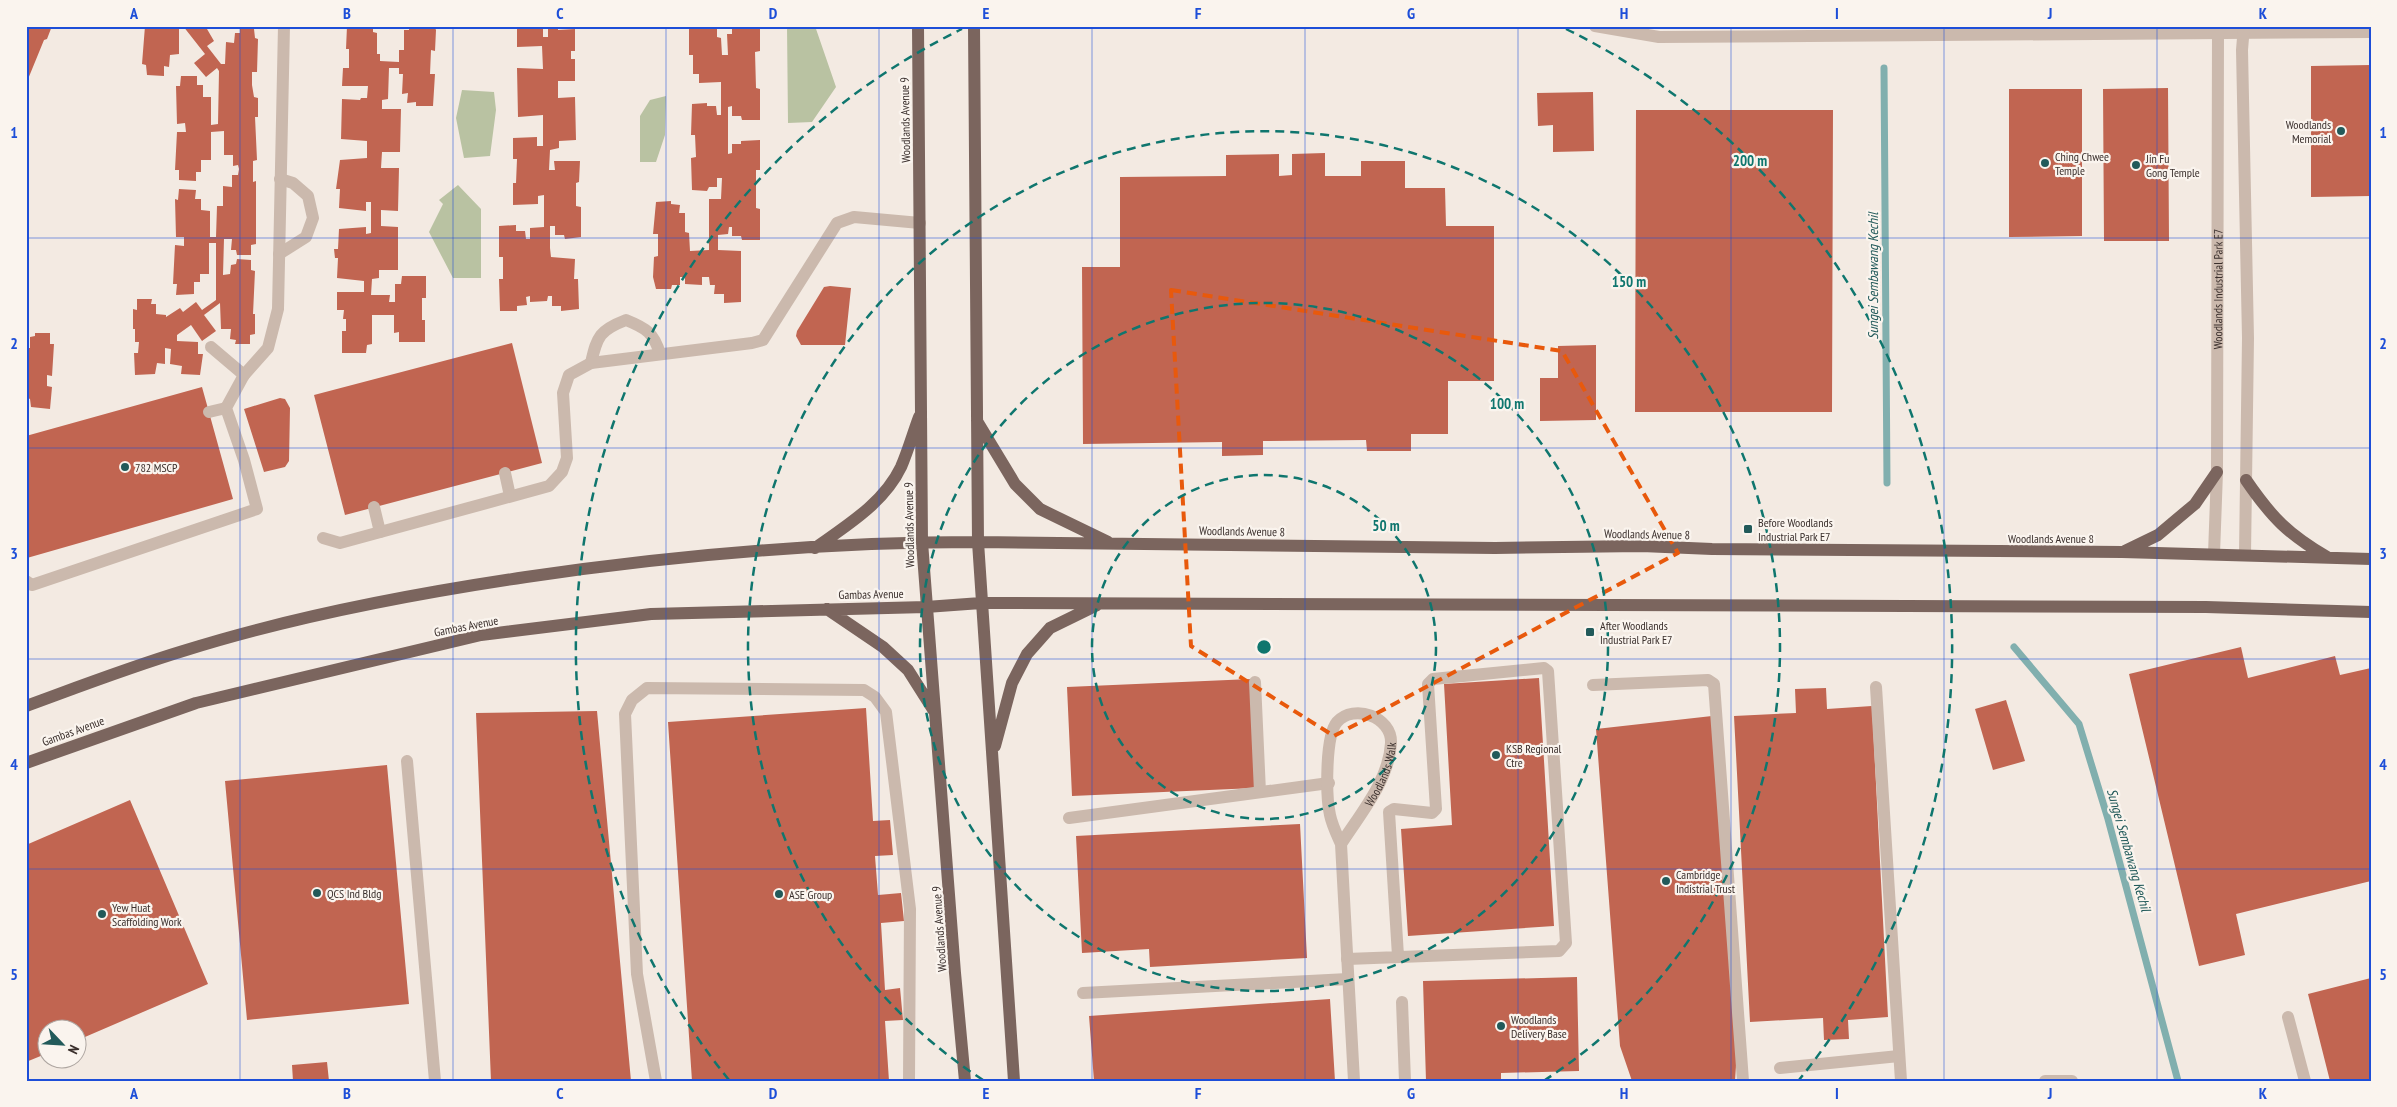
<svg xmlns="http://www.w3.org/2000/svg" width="2397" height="1107" font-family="'PT Sans Narrow',sans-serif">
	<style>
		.green { fill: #b9c2a2 }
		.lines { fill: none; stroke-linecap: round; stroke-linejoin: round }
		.stream { stroke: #81afae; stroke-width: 7 }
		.building { fill: #c16551 }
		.minor { stroke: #cbb9ad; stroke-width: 12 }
		.major { stroke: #7b655e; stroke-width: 12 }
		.marked { fill: none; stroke: #e8590c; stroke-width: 4; stroke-dasharray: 10 6; stroke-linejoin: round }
		.grid { fill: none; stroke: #1d4ed8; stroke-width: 1; stroke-opacity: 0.55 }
		.ring { fill: none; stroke: #0f766e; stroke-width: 2.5; stroke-dasharray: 9 6 }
		.poi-dot { fill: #225a5a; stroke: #faf4ee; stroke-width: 2 }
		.labels { text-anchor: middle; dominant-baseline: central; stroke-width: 4.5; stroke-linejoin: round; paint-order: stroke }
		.street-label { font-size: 12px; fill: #3a2f2c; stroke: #faf4ee }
		.poi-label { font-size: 12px; fill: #3a2f2c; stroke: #faf4ee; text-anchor: start }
		.water-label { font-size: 14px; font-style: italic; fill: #225a5a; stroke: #faf4ee }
		.centre { fill: #0f766e; stroke: #faf4ee; stroke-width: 2.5 }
		.ring-label { font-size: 15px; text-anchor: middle; font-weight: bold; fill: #0f766e; stroke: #faf4ee; stroke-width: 4.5; stroke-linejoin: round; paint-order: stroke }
		.neatline { fill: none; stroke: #1d4ed8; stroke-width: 2 }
		.grid-label { font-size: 16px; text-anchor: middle; font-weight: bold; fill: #1d4ed8 }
	</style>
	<rect width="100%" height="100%" fill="#f3eae2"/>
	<path class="green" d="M787,26H815L836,87L812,122L788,123Z
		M462,90L494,92L496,110L490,156L464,158L456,118Z
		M666,96L665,135L656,162H640V116L650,100Z
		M458,185L481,209V278H453L429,232L443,204L439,200Z"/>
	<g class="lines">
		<path class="stream" d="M1884,68L1887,483
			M2014,647L2079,724L2108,819L2178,1081"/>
	</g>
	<path class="building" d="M26,26H52L47,39L44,40L26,84Z
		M145,26H179V54L170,55L169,67L164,66V76L147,75L146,65L142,64Z
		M183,26H216V29H207L214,41L207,46L221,64H225L226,42L234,43L235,33H240V29H254L255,38L258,39L257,72H252V85L254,97L258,98V117H255L257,160L253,161V182L256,181V244L251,245V255H237L236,250H231L232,239H224L223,275L230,274L231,265L236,264L237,259L251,260V270L255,271L253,314H255V334L250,335V344H235L236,340L230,339L231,329H221L220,303L204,315L216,331L202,341L191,325L177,335V341L198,342V354H203L200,375L181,374L182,366L170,364L171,349L165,348V364L157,363L155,374L135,375L134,353H138L139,342H135V329H133V309L137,310V299H152L151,304H156V314L166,315V317L180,308L183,312L196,302L202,310L216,300V243H209V274H200V282H194V294L176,295L177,284H173L175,245L184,246V237H176L175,199L178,200L179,189L196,190L195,199H201V210L210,211V237H216L217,206H223V186L232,187V175H238L239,169L238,165L233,166V155H224V131L211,132V160H201V172H196V181L179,180V170H175L177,132H186L185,123L177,124L176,86H180L181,76H197V85H203V97H211V125L218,124L219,71L217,68L206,77L194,63L205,54Z
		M347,26H373V32L377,33V54H380V61L399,62V50H404V30H409V26H434L436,30L435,51L431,50L430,74H435L433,106H416V102L407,103L408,93L402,94L403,74H399V68H389L388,99L382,100V109H401L400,152H382L381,168H399L398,211L381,210V226L398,227V270H379V278L372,279L371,295H390L389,302H395V284H401L402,276H426V298H422V320H425V342H399V332L394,333V315H372V344L367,345L366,353H342V331H346V319H343L344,310H337V292H364V281L337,278L338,258H335L334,249H338L339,229L366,227V234L371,233V202H366V211L339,208L340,189H336L340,160L367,158V141L341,139L342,99L360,100L361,98H367L368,86H342L343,68H349V49H346Z
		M517,26H543V37H548V26H558V30L575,29V51H571V59H575V81H558V98L575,97L576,140L559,141V148L550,150L549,170H555L554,161H580L579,182L576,183V206L581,207V237L565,239L564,235H555V226H550V248L551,257L575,259L574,279H578L579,309L561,311V306H552V296H548L547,301L530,302V296L526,297L527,305L517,306V311H500L499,279H503V257H499V226L516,225V231H525L526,239H530V228L544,227V195L538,196V204L513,205V183H516L517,159H513V138L537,137V146H543V115L518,117L517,68L543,69L542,46L517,47Z
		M689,26L717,28V37L721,38L722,55H728L727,34H732V26H760V51L755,52L756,88L760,89V120H742L741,116H732V106L728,107V154L732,153V144H741V141L760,140V170H756V208L760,209V240H742L741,236H732V227H729L728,234L718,235V250L741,251V302L724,303V294H714L715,285H710L709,277H702V285L685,284V277H680V285H672L671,289H656L653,277L654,257L658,256V234H653L656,202L671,201V204L680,205L679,213H685V232L689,233L690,251L709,250V199H721L722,178H717V187H709L707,191L692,190L691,158L696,157L695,135H691L692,104L707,103V106H716L717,115H721V82L699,83V74H693V55H689Z
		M2371,65V196L2311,197V66Z
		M2168,88L2169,241H2104L2103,89Z
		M2009,89H2082V236L2009,237Z
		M1593,92L1594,151L1553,152V125L1538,126L1537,93Z
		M1636,110H1833L1832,412H1635Z
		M1325,153V176H1361V161H1405V188H1445L1446,226H1494V381H1448V434H1411V451H1367L1366,440L1263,441V455L1222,456V442L1083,444L1082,267H1120V177L1226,176V155L1279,154V176L1292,175V154Z
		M830,286L851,288L845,345H801L796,336L797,331L824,287Z
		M35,333H50V344H54L52,376L47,375V386L52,387L50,409L31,407L30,399L26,397V348H30V337L35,336Z
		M512,343L542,463L345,515L314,395Z
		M1596,345V420L1540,421V378H1558V346Z
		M202,387L233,499L27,558L26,436Z
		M280,398L285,399L290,408L289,461L285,467L264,472L244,409Z
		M2241,647L2248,678L2335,656L2340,675L2371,668V881L2236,914L2245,955L2199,966L2129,674Z
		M1539,678L1554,926L1408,936L1401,829L1452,825L1444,684Z
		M1251,679L1255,788L1072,796L1067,687Z
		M1826,688L1827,709L1872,706L1888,1017L1848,1020L1849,1039L1824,1040L1823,1018L1750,1022L1734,716L1796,713L1795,689Z
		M2006,700L2025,761L1993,770L1975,709Z
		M866,708L873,821L890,820L893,855L875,856L878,895L901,893L904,921L881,923L885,990L900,988L903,1020L885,1021L889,1081H692L668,722Z
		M597,711L631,1081H491L476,713Z
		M1712,716L1738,1034L1735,1081H1632L1620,1046L1596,729Z
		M387,765L409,1004L247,1020L225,781Z
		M130,800L208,984L78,1040V1030H48V1053L26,1062V845Z
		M1300,824L1307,958L1150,967L1149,949L1082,953L1076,836Z
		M1577,977L1579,1071L1501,1073V1081H1426L1423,981Z
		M2371,978V1081H2330L2308,994Z
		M1330,999L1335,1081H1094L1089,1016Z
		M327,1062L329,1081H293L292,1065Z"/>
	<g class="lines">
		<g class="minor">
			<path d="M1595,26L1659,37L2371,32"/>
			<path d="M2244,26L2242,50L2248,338L2245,555"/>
			<path d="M279,254L306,237L313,218L308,196L293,183L280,179"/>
			<path d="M211,347L244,375"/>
			<path d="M591,363C597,336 600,330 626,320C646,328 654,333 660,354"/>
			<path d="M209,412L226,408"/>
			<path d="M505,473L510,496"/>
			<path d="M374,507L380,532"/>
			<path d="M323,538L340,543L549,486L562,472L567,458L563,393L569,375L591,363L752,343L763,340L837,223L854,217L920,223"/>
			<path id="s1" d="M2214,554L2217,472L2218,31L2223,27"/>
			<path d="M26,581L32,585L257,509L244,460L226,408L244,375L268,348L278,309L284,26"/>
			<path d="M1255,682L1260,792"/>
			<path d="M1593,685L1708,680L1714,684L1743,1081"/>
			<path d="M1876,687L1901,1081"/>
			<path d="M407,761L435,1081"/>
			<path d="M1069,818L1329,783"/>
			<path id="s2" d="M1341,844C1360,814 1389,781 1391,743C1392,717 1354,703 1337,722C1325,736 1326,797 1330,815C1332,825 1337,835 1341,844L1354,1081"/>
			<path d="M1347,959L1559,951L1566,943L1548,671L1544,668L1433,679L1428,684L1436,809L1432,813L1394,809L1389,812L1398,956"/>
			<path d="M1083,993L1348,979"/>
			<path d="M1402,1002L1405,1081"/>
			<path d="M2288,1017L2305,1081"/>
			<path d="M1780,1068L1899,1056"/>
			<path d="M656,1081L637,974L625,714L632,700L647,688L864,690L875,697L886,712L910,909L909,1081"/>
			<path d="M2045,1081H2072"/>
		</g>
		<path class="major" d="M918,26L922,542L955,973L965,1081
			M974,26L978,542L1014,1081
			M977,421L1015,484L1040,509L1108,542
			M2246,480C2272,518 2288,534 2327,557
			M815,548C846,526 884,503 901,467C908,451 913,433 919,417
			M2125,551L2158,535L2195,504L2217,472
			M827,609L883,647L908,670L934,711
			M26,706C78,687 130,667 183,651C294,616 411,594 526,577C675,555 827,542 978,542L1495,548L1642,546L1712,549L2122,552L2371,559
			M995,746L1012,683L1027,654L1050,628L1097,605
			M26,763L196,703L481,635L651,614L926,607L981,603L2206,607L2371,612"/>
	</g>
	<path class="marked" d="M1171,290L1562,351L1678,553L1334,736L1191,646Z"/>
	<path class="grid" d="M240,26V1081M453,26V1081M666,26V1081M879,26V1081M1092,26V1081M1305,26V1081M1518,26V1081M1731,26V1081M1944,26V1081M2157,26V1081M26,238H2371M26,448H2371M26,659H2371M26,869H2371"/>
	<g class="ring">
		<circle cx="1264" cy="647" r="172"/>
		<circle cx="1264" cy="647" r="344"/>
		<path d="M983 1080A516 516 0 1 1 1545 1080"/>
		<path d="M729 1080A688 688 0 0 1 962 29M1566 29A688 688 0 0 1 1799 1080"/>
	</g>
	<g class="poi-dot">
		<circle cx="2341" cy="131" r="5"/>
		<circle cx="2045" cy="163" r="5"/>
		<circle cx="2136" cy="165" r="5"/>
		<circle cx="125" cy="467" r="5"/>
		<rect x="1743" y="524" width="10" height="10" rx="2.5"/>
		<rect x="1585" y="627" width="10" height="10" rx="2.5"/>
		<circle cx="1496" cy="755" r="5"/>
		<circle cx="1666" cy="881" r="5"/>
		<circle cx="317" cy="893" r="5"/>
		<circle cx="779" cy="894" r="5"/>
		<circle cx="102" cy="914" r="5"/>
		<circle cx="1501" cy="1026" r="5"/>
	</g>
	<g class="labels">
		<g class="street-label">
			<text transform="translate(905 120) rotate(-91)">Woodlands Avenue 9</text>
			<text stroke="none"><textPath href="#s1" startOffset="265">Woodlands Industrial Park E7</textPath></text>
			<text transform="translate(909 525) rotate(-91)">Woodlands Avenue 9</text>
			<text transform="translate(1242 531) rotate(1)">Woodlands Avenue 8</text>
			<text transform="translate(1647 534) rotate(1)">Woodlands Avenue 8</text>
			<text x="2051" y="538">Woodlands Avenue 8</text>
			<text transform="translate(871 594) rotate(-1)">Gambas Avenue</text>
			<text transform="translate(466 626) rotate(-11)">Gambas Avenue</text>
			<text transform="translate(73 731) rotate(-20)">Gambas Avenue</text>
			<text stroke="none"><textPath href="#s2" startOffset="81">Woodlands Walk</textPath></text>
			<text transform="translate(939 929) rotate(-94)">Woodlands Avenue 9</text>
		</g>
		<g class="poi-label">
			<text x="2331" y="124" text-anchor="end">Woodlands<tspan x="2331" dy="14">Memorial</tspan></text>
			<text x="2055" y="156">Ching Chwee<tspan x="2055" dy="14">Temple</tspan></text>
			<text x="2146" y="158">Jin Fu<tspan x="2146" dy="14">Gong Temple</tspan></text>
			<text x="135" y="467">782 MSCP</text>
			<text x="1758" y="522">Before Woodlands<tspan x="1758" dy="14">Industrial Park E7</tspan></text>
			<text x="1600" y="625">After Woodlands<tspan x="1600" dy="14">Industrial Park E7</tspan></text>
			<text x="1506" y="748">KSB Regional<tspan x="1506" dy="14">Ctre</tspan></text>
			<text x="1676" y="874">Cambridge<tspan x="1676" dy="14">Indistrial Trust</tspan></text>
			<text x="327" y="893">QCS Ind Bldg</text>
			<text x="789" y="894">ASE Group</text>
			<text x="112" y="907">Yew Huat<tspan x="112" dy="14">Scaffolding Work</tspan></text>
			<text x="1511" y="1019">Woodlands<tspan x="1511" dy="14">Delivery Base</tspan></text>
		</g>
		<g class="water-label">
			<text transform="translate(1873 276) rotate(-90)">Sungei Sembawang Kechil</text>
			<text transform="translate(2129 850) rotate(74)">Sungei Sembawang Kechil</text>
		</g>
	</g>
	<circle cx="1264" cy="647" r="8" class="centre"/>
	<g class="ring-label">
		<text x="1750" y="166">200 m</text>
		<text x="1629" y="287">150 m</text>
		<text x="1507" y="409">100 m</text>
		<text x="1386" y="531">50 m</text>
	</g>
	<rect width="2397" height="1107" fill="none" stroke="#faf4ee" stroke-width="55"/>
	<g transform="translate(62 1044) rotate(115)"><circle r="24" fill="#faf4ee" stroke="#ada5a0"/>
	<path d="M0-4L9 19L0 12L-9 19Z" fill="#225a5a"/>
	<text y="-8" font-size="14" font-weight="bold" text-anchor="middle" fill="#3a2f2c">N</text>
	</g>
	<rect x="28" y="28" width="2342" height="1052" class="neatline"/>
	<g class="grid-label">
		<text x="134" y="19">A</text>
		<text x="347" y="19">B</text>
		<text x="560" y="19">C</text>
		<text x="773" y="19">D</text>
		<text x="986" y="19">E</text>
		<text x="1198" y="19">F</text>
		<text x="1411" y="19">G</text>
		<text x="1624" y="19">H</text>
		<text x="1837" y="19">I</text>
		<text x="2050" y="19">J</text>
		<text x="2263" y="19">K</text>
		<text x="14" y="138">1</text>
		<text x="2383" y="138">1</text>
		<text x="14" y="349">2</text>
		<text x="2383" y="349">2</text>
		<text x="14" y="559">3</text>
		<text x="2383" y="559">3</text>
		<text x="14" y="770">4</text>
		<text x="2383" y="770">4</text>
		<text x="14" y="980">5</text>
		<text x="2383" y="980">5</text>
		<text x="134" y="1099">A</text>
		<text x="347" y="1099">B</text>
		<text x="560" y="1099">C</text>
		<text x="773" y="1099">D</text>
		<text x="986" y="1099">E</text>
		<text x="1198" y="1099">F</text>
		<text x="1411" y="1099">G</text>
		<text x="1624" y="1099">H</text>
		<text x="1837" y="1099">I</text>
		<text x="2050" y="1099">J</text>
		<text x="2263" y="1099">K</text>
	</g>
</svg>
